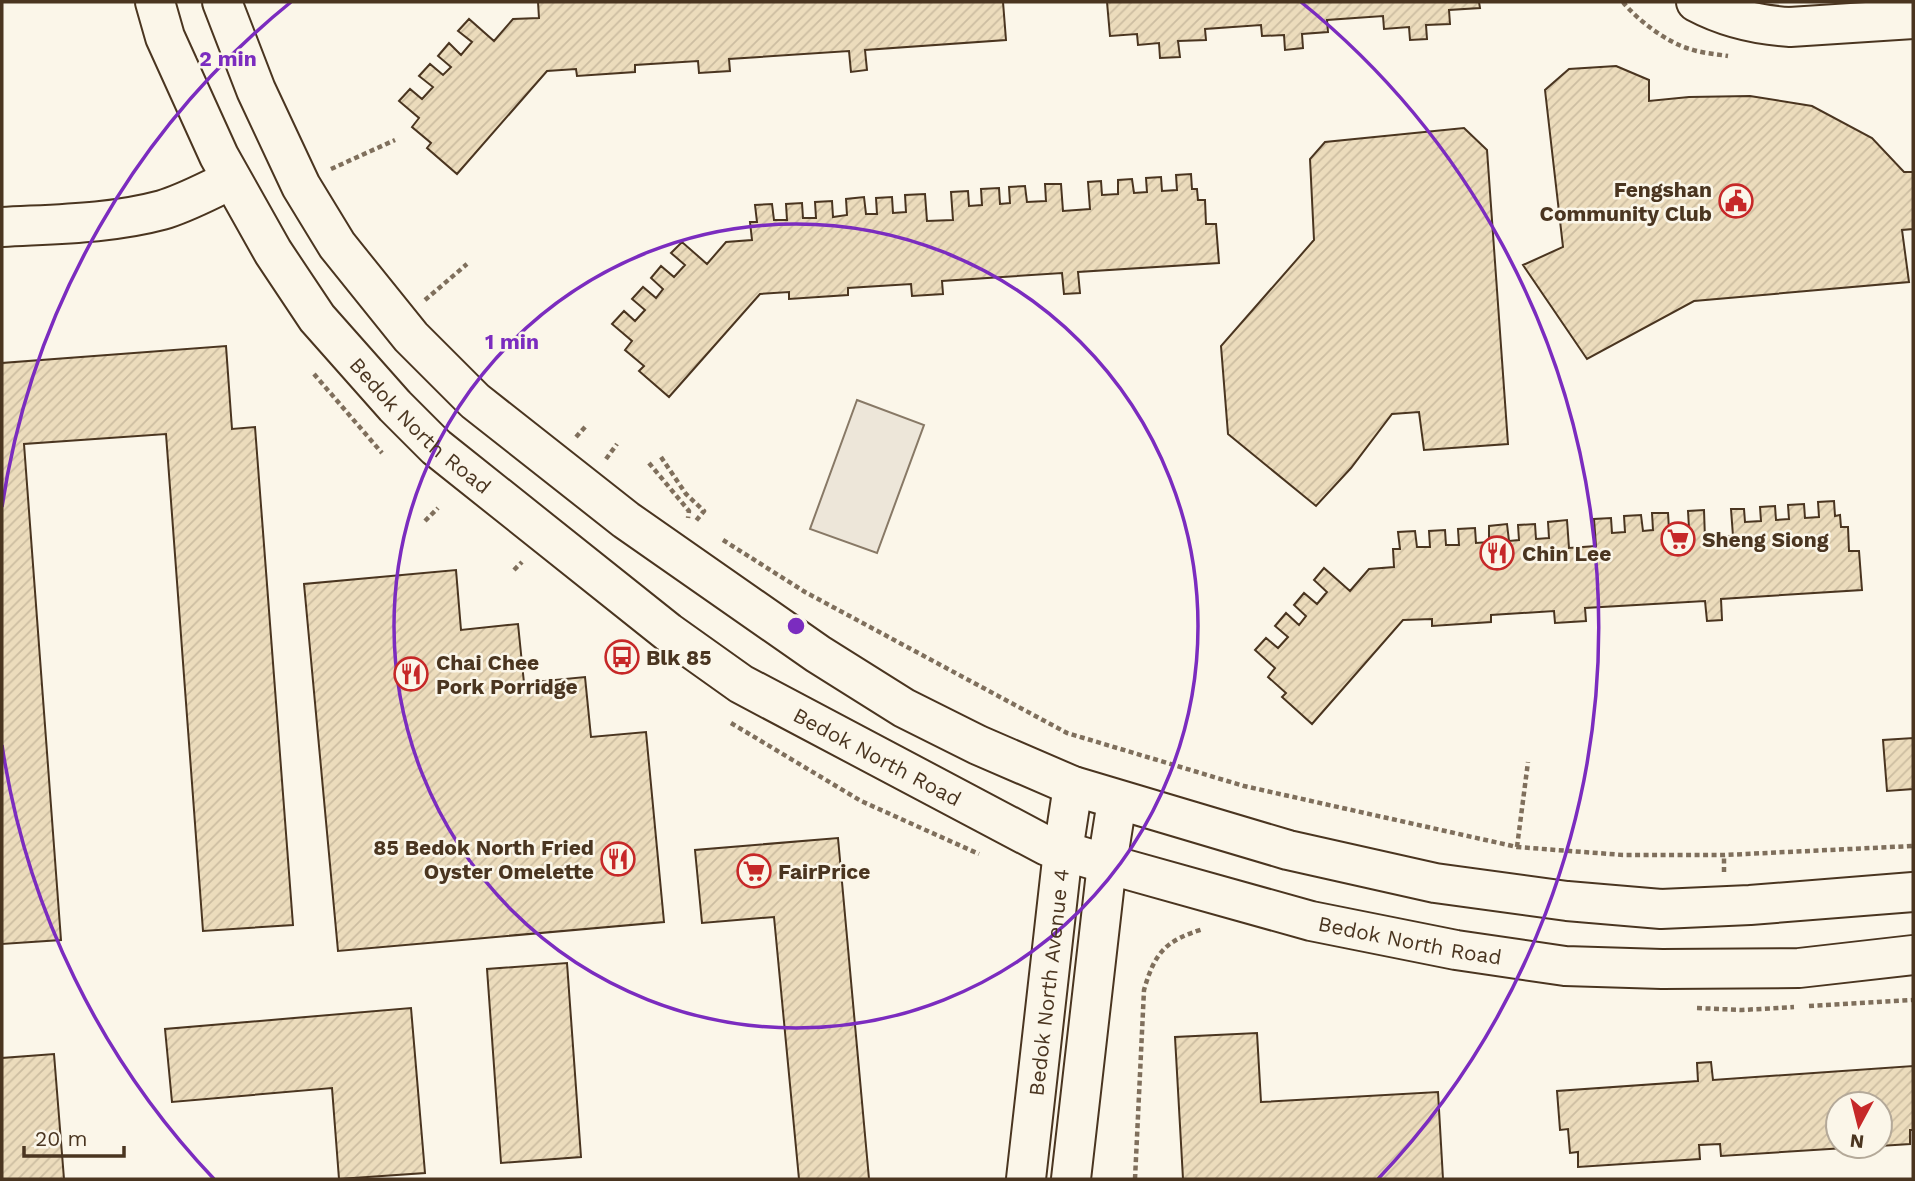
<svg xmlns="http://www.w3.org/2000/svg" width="1915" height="1181" font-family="'Work Sans',sans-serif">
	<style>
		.grass { fill: #ede6d9; stroke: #887966; stroke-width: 2 }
		.building { fill: url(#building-hatch); stroke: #4a3520; stroke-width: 2 }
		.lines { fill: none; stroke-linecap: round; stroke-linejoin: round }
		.minor-casing { stroke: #4a3520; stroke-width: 42 }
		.major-casing { stroke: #4a3520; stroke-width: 42 }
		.path { stroke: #7f6f5c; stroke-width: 4.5; stroke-dasharray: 5 3.5; stroke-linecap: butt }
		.minor { stroke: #fbf6e9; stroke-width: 38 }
		.major { stroke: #fbf6e9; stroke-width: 38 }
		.ring { fill: none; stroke: #7b2cbf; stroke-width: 3.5 }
		.labels { text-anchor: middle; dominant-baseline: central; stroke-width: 5; stroke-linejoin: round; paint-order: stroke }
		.poi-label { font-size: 21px; font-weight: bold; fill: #4a3520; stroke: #fbf6e9; text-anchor: start }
		.street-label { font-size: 21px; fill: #4a3520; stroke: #fbf6e9 }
		.centre { fill: #7b2cbf; stroke: #fbf6e9; stroke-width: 3.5 }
		.ring-label { font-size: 21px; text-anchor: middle; font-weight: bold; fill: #7b2cbf; stroke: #fbf6e9; stroke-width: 5; stroke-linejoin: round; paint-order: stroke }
	</style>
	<defs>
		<pattern id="building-hatch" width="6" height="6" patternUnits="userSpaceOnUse" patternTransform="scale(1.75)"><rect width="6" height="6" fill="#ecdcbc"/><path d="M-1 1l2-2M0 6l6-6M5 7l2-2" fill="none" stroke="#ccbda1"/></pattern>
	</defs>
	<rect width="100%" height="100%" fill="#fbf6e9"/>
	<path class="grass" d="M857,400L924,425L877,553L810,529Z"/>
	<path class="building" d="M538,2H1003L1006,40L865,50L867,70L851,72L849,51L729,59L730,71L699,73L698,61L635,65V72L577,76L576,69L547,71L457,174L427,148L431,143L412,127L419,118L399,101L410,89L422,99L433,87L419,76L430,64L443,75L451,67L438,56L449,43L461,55L472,42L458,31L469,19L494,41L513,19L539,18Z
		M1107,2H1479L1480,8L1449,10L1450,24L1426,25L1427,39L1410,40L1409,27L1384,29L1383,16L1327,20L1328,32L1302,34L1303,48L1285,50L1284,35L1262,36L1261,25L1205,29L1206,40L1178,41L1180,57L1160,58L1159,43L1138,45L1137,34L1110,36Z
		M1616,66L1649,80V101L1689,97L1750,96L1812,106L1872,138L1904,172H1913V229L1902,230L1909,282L1694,301L1587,359L1523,265L1563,247L1545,90L1569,69Z
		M1464,128L1487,150L1508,444L1424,450L1419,412L1392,414L1351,468L1316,506L1228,434L1221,346L1314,240L1310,159L1325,142Z
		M1191,174L1192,189H1197L1198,200H1205L1206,224H1216L1219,263L1078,272L1080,293L1064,294L1062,273L942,281L943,294L912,296L911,284L848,288V295L789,299V292L760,294L669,397L639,371L644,366L625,350L632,341L612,324L624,311L635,321L645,310L632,299L643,287L656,298L663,289L651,278L661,266L674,277L685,265L671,253L682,242L707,264L726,242L752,240L750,222H757L755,205L772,204L774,220H787L786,204L802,203L803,218H816L815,202L832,201L833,217L847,215L846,199L864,197L866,214H877L876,198L892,197L893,213L906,212L905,195L925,194L927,221L953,220L951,192L968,191L969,206L982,205L981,189L999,188L1000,204L1010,203L1009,187L1025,186L1027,202L1046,201L1045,184H1061L1063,211L1090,209L1088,182L1101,181L1102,195L1118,194V180L1132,179L1134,193L1147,192L1146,178L1161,177L1162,191L1177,190L1176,175Z
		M226,346L232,429L255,427L293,925L203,931L166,434L24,444L61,940L2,944V363Z
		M1834,501L1835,516L1840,515L1841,527H1848L1849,551H1859L1862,590L1721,599L1722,620L1707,621L1705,601L1585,608L1586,621L1555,623L1554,611L1491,615V622L1432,626V619L1403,620L1312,724L1282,697L1286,693L1268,677L1275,668L1255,650L1266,638L1278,648L1288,637L1275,626L1286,613L1299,625L1306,616L1294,605L1304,593L1317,604L1327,592L1314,580L1324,568L1350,591L1369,569L1394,567L1393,549H1400L1398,532L1415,531L1417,547H1430L1429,531L1445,530L1446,545H1459L1458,529L1475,528L1476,543L1489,542V526L1507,524L1509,541L1519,540L1518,525L1535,524L1536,539L1549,538L1548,522L1567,520L1569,548L1596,546L1594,519L1611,518L1612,533L1625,532L1624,516L1641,515L1643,531L1653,530L1652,513H1668L1669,529L1689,528L1688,511L1704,510L1705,539L1733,536L1731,509H1744L1745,522L1761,521L1760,507L1775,506L1776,520L1789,519L1788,505L1804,504L1805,518L1819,517L1818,502Z
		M456,570L461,630L518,624L524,683L585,677L591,737L646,732L664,922L338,951L304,584Z
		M1913,738V789L1887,791L1883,740Z
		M838,838L869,1179H799L774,917L702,923L695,850Z
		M567,963L581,1157L501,1163L487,969Z
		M411,1008L425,1173L339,1179L332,1088L172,1102L165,1029Z
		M1257,1033L1261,1102L1438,1092L1443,1179H1183L1175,1037Z
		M54,1054L64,1179H2V1058Z
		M1711,1062L1713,1080L1913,1066V1130H1910V1144L1880,1146V1104H1838V1146H1877L1721,1156L1720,1144L1699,1145L1700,1159L1578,1167V1152L1570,1153L1568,1129L1560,1130L1557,1091L1698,1081L1697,1063Z"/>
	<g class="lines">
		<defs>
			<g id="minor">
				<path d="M1696,2C1726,18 1757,25 1790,27L1913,19"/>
				<path d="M2,227C55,224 110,224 162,210C186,203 209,190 231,180"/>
				<path id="s1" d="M1026,1179L1063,851L1073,786"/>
				<path d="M1071,1179L1107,864L1117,801"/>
			</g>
			<g id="major">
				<path id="s2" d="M155,2L165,37L219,156L273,252L317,318L395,406L436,447L668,632L741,684L1047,846L1107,864L1311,921L1456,950L1565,966L1662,969L1799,968L1913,955"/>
				<path d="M222,2L256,90L301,186L337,245L411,337L475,401L626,520L818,654L904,708L978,745L1073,786L1288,850L1435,883L1567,901L1661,909L1750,905L1913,892"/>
			</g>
		</defs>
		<use href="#minor" class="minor-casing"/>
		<use href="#major" class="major-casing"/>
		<path class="path" d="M1623,2C1637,20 1668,43 1690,49C1702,53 1715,54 1728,56
			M331,169L395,140
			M425,300L467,264
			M314,374L382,453
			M576,437L586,426
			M661,457L686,494L704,511L695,522
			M606,459L617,444
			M649,463L689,511L688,518
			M425,521L438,508
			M723,540L805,592L1067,733L1244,786L1517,847L1623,855H1724L1913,846
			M514,570L522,562
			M731,723L861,801L979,854
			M1517,847L1528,762
			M1724,872V855
			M1809,1006L1913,1000
			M1697,1008L1742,1010L1794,1007
			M1135,1179L1144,990C1155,952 1165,941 1203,929"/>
		<use href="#minor" class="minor"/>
		<use href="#major" class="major"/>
	</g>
	<g class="ring">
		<circle cx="796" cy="626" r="402"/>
		<path d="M214 1179A803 803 0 0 1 2 745M2 507A803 803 0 0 1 291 2M1301 2A803 803 0 0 1 1378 1179"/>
	</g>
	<defs>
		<symbol id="civic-ring" viewBox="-11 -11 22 22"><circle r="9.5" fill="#fbf6e9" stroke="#c62828" stroke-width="1.5"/><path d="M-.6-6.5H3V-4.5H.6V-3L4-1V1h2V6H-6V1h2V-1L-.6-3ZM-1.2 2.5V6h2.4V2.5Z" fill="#c62828"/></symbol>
		<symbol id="supermarket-ring" viewBox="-11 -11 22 22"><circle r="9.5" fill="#fbf6e9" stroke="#c62828" stroke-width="1.5"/><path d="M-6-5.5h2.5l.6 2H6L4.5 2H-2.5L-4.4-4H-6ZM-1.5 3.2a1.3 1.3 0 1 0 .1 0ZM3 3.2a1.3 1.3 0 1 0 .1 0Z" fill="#c62828"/></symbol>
		<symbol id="restaurant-ring" viewBox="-11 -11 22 22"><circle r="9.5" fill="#fbf6e9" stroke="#c62828" stroke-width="1.5"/><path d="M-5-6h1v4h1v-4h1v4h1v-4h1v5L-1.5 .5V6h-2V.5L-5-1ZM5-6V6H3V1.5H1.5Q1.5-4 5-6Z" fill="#c62828"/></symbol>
		<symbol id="bus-ring" viewBox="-11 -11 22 22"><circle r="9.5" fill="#fbf6e9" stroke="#c62828" stroke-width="1.5"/><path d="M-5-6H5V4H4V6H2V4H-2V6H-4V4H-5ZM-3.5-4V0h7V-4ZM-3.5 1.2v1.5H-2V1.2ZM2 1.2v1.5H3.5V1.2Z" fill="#c62828"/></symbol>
	</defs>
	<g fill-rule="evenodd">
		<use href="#civic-ring" x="1717" y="182" width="38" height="38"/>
		<use href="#supermarket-ring" x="1659" y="520" width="38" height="38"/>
		<use href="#restaurant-ring" x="1478" y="534" width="38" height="38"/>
		<use href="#bus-ring" x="603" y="638" width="38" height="38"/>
		<use href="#restaurant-ring" x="392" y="655" width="38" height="38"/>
		<use href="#restaurant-ring" x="599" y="840" width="38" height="38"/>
		<use href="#supermarket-ring" x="735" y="852" width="38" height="38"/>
	</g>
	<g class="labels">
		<g class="poi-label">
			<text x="1712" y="189" text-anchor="end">Fengshan<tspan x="1712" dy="24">Community Club</tspan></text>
			<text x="1702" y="539">Sheng Siong</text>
			<text x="1522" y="553">Chin Lee</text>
			<text x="646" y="657">Blk 85</text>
			<text x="436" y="662">Chai Chee<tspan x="436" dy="24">Pork Porridge</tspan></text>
			<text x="594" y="847" text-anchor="end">85 Bedok North Fried<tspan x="594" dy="24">Oyster Omelette</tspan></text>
			<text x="778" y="871">FairPrice</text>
		</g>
		<g class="street-label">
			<text stroke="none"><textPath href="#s2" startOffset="506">Bedok North Road</textPath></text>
			<text stroke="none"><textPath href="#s2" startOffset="1073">Bedok North Road</textPath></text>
			<text stroke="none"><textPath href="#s2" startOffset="1640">Bedok North Road</textPath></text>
			<text stroke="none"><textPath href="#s1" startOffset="198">Bedok North Avenue 4</textPath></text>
		</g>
	</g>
	<circle cx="796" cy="626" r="10" class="centre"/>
	<g class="ring-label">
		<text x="228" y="66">2 min</text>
		<text x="512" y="349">1 min</text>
	</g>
	<rect width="1915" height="1181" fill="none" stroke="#4a3520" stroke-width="7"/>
	<g transform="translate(1859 1125) rotate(187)"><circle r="33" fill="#fbf6e9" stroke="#b4a999" stroke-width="2"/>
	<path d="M0-5L12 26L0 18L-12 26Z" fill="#c62828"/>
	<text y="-10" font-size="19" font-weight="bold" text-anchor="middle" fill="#4a3520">N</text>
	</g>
	<path d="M24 1146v10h100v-10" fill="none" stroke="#4a3520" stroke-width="3.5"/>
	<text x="35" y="1146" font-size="21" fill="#4a3520" stroke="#fbf6e9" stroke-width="5" paint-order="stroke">20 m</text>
</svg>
